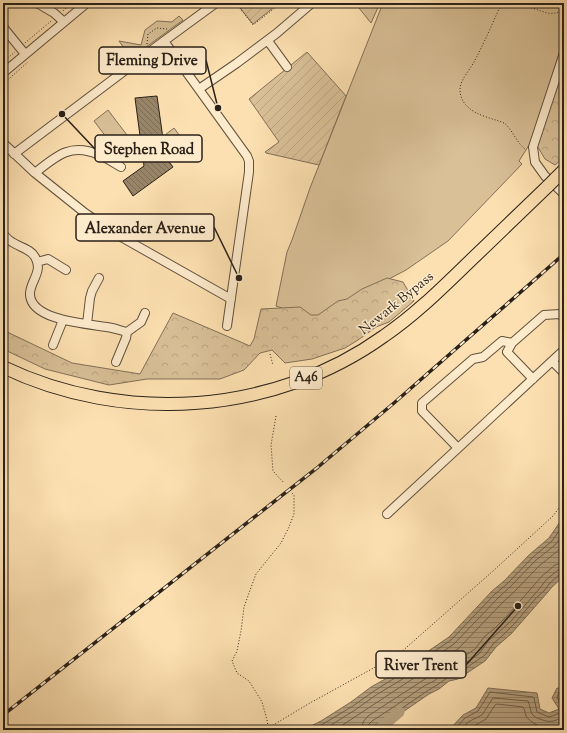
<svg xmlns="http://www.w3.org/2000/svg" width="567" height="733" font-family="'Sorts Mill Goudy',serif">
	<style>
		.grass { fill: #d9c097; stroke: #827058 }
		.forest { fill: url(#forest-crowns); stroke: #827058 }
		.park { fill: url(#park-tufts); stroke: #827058 }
		.garden { fill: url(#garden-furrows); stroke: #827058 }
		.water { fill: url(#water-rules); stroke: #7d6d55 }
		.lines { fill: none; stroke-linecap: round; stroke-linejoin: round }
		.shore { stroke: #70604a; stroke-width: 1 }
		.river { stroke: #b59f7d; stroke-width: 11 }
		.building { fill: url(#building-back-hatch); stroke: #2a2118 }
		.minor-casing { stroke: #5f513e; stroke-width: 10 }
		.highway-casing { stroke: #2a2118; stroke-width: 14 }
		.path { stroke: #2a2118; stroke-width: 1; stroke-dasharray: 1 2; stroke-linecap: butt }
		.minor { stroke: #feebcc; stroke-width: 8 }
		.highway { stroke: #fde0b1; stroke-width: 12 }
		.rail-casing { stroke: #2a2118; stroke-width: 3.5 }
		.rail { stroke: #feebcc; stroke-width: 2; stroke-dasharray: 6; stroke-linecap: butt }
		.highway-bridge-casing { stroke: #2a2118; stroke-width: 14; stroke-linecap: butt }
		.highway-bridge { stroke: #fde0b1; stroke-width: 12 }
		.labels { text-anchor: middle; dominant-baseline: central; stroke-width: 3; stroke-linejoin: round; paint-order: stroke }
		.shield { fill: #feebcc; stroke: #6a5e4e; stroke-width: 1 }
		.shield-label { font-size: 13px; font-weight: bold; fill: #2a2118 }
		.street-label { font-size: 14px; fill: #2a2118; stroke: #feebcc }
		.leader { fill: none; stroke: #2a2118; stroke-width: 1.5 }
		.callout-dot { fill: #2a2118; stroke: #feebcc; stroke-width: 1.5 }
		.callout { fill: #feebcc; stroke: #2a2118; stroke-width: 1.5 }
		.callout-label { font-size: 15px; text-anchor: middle; font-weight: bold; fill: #2a2118 }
	</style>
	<defs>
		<pattern id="forest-crowns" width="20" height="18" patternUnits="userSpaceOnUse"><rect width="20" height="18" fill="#d9c097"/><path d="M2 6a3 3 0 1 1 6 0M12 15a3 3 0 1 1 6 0" fill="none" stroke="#baa581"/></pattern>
		<pattern id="park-tufts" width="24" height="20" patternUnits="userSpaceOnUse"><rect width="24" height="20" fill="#d9c097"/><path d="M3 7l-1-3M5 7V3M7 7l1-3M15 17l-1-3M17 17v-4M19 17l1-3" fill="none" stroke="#baa581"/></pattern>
		<pattern id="garden-furrows" width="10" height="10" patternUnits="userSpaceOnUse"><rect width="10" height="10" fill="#d9c097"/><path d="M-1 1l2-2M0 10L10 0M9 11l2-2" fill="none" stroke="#baa581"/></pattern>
		<pattern id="water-rules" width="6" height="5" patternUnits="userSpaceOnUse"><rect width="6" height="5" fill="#b59f7d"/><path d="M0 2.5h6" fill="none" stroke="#938165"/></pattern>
		<pattern id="building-back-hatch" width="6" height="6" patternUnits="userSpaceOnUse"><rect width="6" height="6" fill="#988468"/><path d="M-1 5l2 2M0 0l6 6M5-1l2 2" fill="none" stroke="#7c6c55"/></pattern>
	</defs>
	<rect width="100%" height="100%" fill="#fde0b1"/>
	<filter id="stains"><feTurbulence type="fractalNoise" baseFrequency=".005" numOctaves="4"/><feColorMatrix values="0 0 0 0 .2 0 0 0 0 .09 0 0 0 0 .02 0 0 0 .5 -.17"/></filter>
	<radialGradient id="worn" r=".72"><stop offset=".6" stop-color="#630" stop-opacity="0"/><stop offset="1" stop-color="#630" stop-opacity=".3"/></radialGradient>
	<path class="grass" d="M383,3H564V33L560,40L563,41L531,142L519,161L522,164L448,241L406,270L313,319L276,306L287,252L292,240L310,188Z
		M179,16L183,20L131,58L119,41L141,45L145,30L157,21L172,22Z
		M108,110L130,139L116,150L94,121Z
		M174,128L191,151L182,158L165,135Z"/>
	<path class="forest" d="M564,59V157L555,165L545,159L536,144Z
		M387,278L403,282L414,301L389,322L376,327L358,340L345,348L312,359L285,363L272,350L260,353L244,370L220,379H147L109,385L45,369L3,349V330L72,363L140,374L173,313L250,346L254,339L261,309L300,307L311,315H318L338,301L347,299L362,289Z"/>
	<path class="park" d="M355,3H380L371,23Z"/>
	<path class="garden" d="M236,3H279L253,24Z
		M307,52L346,96L319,165L266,153L265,152L279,142L249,99Z"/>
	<path class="water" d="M564,516V576L552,587L547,593L511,634L496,647L489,656L485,661L458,679L449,681L439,689L429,694L397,716L374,730H303L321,721L351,702L371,687L396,673L449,637L492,591L504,581L529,555L549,538Z
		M488,688L537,693L540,709L549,713L559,709L552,698L557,688L564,689V730H449L463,715L476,708Z"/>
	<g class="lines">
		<path class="shore" d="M312,730L323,724L353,706L374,691L398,676L451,640L495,594L507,584L532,558L552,541L564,524
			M323,730L355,710L376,695L401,680L454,644L498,598L510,587L535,561L555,545L564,533
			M335,730L458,649L503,602L514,592L539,566L560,549L564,544
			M362,730L363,722L368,716L442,668L451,665L475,649L485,636L494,629L507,616L542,576L555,565L564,562
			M368,730L369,724L372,721L392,708L424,686L434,681L444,673L453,671L479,654L489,640L498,633L512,620L540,588L546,580L558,570L564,568
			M373,730V727L375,725L395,713L427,691L437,685L447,678L456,675L482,657L486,654L493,644L501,637L515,623L536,598L544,591L549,584L560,574H564
			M454,730L465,718L478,711L490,692L533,697L534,698L537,712L549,717L560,713L562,711V707L557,697L559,693L564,692
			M461,730L468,722L482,715L493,698L528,701C530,705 530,710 532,714C534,717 537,718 540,719C549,723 555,722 564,716
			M469,730L472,727L486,719L495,705L497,704L523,707C525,710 525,713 526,716C530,723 544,729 552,728C556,727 560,725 564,723"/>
		<path class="river" d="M378,730L399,712"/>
	</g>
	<path class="building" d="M157,96L164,146L158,147L173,167L133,196L123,181L144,166L135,98Z"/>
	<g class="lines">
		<defs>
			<path id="minor" d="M37,3L54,13L64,22
				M3,27L25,54
				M164,41L247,156L249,161V172L227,326
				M268,41L287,67
				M564,53L533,147L535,162L545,176L564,194
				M3,73L87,3
				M199,89L237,63L277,33L312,3
				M3,143L35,173L85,213L123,238L231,299
				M14,154L164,41L216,3
				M35,173C56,156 71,142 99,155C107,158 114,163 121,167
				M3,234C6,237 8,240 12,242C19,247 31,249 35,257C44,272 29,282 30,295C32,322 93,324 112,328C117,329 122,331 127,332
				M37,262L48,259L66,270
				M87,324L90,298L92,291L99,278
				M127,332L141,322L145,313
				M512,343L507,352L533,379
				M53,345L63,320
				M552,361L564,373
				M116,362L126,338L127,332
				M458,448L422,411V403L473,359L483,357L502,341L512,343L544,315L560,314L564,318
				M387,514L564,350"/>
			<path id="highway" d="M555,179L564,170
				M3,367C124,425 274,415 384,336C415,315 442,288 469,262C495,237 522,211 548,186"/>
		</defs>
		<use href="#minor" class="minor-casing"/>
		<use href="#highway" class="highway-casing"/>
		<path class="path" d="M236,3L253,25L280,4V3
			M504,3L499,9C491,27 483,45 474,62C469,71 460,80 460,90C460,96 463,103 468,107C477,116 492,118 504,123C513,130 516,142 525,149
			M517,3L547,13C553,14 558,13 564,10
			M63,11L71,3
			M25,43L51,21
			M147,44L148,34L157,28L167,29
			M3,62L15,52
			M3,84L28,62
			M270,354L273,365
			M276,416L271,445L273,471L284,483
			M268,727L267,720L262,702L249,681L237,673L232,661L237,651L241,631L244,607L249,593L256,574L281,543L289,527L294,514V495L291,492
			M265,730L310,703L399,654L493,571L553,516L564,501"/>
		<use href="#minor" class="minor"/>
		<use href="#highway" class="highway"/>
		<defs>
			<path id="rail" d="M3,715L318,467L394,403L564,254"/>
		</defs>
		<use href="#rail" class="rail-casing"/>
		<use href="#rail" class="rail"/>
		<defs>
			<path id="highway-bridge" d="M548,186L555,179"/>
		</defs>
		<use href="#highway-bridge" class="highway-bridge-casing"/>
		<use href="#highway-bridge" class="highway-bridge"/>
	</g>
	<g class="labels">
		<rect class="shield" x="290" y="367" width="32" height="22" rx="3"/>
		<g class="shield-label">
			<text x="306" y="378">A46</text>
		</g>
		<g class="street-label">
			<text transform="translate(397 304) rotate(-39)">Newark Bypass</text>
		</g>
	</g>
	<path class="leader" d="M218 108L206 60M62 114L95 149M239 278L214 227M518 606L466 665"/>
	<g class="callout-dot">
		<circle cx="218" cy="108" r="4"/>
		<circle cx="62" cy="114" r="4"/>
		<circle cx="239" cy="278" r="4"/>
		<circle cx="518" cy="606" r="4"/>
	</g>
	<g class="callout">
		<rect x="99" y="47" width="107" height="27" rx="4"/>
		<rect x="95" y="135" width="107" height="27" rx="4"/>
		<rect x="76" y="214" width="138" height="27" rx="4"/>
		<rect x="376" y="651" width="90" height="27" rx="4"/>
	</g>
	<g class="callout-label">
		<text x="152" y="65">Fleming Drive</text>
		<text x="149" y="154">Stephen Road</text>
		<text x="145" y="233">Alexander Avenue</text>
		<text x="421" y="670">River Trent</text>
	</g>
	<rect width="567" height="733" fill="none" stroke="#fde0b1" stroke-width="16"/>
	<rect x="4" y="4" width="559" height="725" fill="none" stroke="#2a2118" stroke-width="2"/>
	<rect x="8" y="8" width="551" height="717" fill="none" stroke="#2a2118"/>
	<rect width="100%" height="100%" filter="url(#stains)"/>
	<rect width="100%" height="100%" fill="url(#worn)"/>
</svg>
